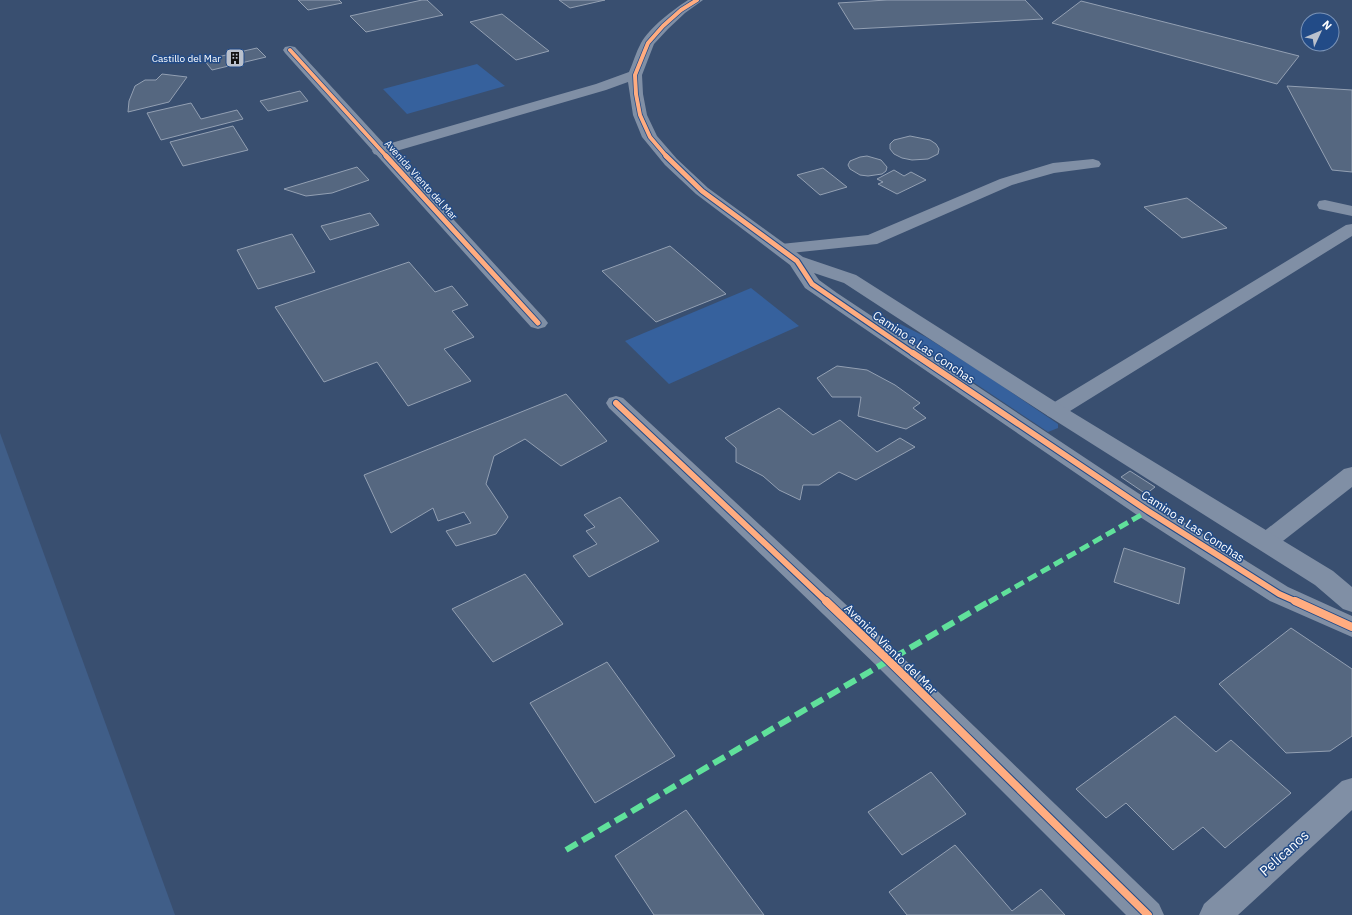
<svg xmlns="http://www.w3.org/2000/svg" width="1352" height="915" font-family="'IBM Plex Sans',sans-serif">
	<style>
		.green { fill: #36619d }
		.water { fill: #405e88 }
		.building { fill: #556780; stroke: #93a0b3 }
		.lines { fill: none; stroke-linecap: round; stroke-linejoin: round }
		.minor { fill: #808fa5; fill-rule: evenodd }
		.tertiary { fill: #808fa5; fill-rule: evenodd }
		.quiet-far1 { stroke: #60e19b; stroke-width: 5; stroke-dasharray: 10 5; stroke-linecap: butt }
		.quiet { stroke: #60e19b; stroke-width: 6; stroke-dasharray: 13 6; stroke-linecap: butt }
		.cycleway-far3-casing { stroke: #224b87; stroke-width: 5.5 }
		.cycleway-far2-casing { stroke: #224b87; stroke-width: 7 }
		.cycleway-far1-casing { stroke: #224b87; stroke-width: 8 }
		.cycleway-casing { stroke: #224b87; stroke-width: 10 }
		.cycleway-far3 { stroke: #ffac80; stroke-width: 4 }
		.cycleway-far2 { stroke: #ffac80; stroke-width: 5 }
		.cycleway-far1 { stroke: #ffac80; stroke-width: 6 }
		.cycleway { stroke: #ffac80; stroke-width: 8 }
		.labels { text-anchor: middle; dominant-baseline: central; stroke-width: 3; stroke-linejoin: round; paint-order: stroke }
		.far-poi-label { font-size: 10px; fill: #fff; stroke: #224b87; text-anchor: end }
		.far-street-label { font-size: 10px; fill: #fff; stroke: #224b87 }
		.street-label { font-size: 12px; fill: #fff; stroke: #224b87 }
		.near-street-label { font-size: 14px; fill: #fff; stroke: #224b87 }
	</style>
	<rect width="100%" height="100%" fill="#394f70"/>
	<path class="green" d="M477,64L505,86L407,114L383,89Z
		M751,288L799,326L669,384L625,341Z
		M900,324L926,337L986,375L1058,424V428L1048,432L907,338L896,328V325Z"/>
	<path class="water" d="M0,433L175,915H0Z"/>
	<path class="building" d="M298,0H339L342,3L308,10Z
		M422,0H427L443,15L366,32L350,16Z
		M559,0H605L570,8Z
		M887,0H1025L1043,19L854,29L838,3Z
		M1081,1L1299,56L1277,84L1052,23Z
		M502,14L549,51L516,60L470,22Z
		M257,48L266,57L212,70L204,60Z
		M162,74L187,77L169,102L128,112L129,101L135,86L145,80H156Z
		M1287,86L1352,90V172L1332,170Z
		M300,91L308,101L268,111L260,101Z
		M191,103L201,119L237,110L243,119L161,140L147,113Z
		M233,126L248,150L183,166L170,142Z
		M910,136L930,140L936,144L939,149L938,154L928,159L912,160L902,158L894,154L890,149V144L894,140Z
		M867,156L881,160L887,167L886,171L882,174L868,176L860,175L850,169L848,165L850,161L860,157Z
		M357,167L369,180L332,193L306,196L284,189Z
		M823,168L847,187L820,195L797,175Z
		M894,170L904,176L911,172L926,180L897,194L878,184L883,182L877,179Z
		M1187,198L1227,228L1182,238L1144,207Z
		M370,213L379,225L330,240L321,226Z
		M292,234L315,272L258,289L237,250Z
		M670,246L726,294L656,322L602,271Z
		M409,262L435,292L452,286L468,305L452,311L474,337L444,349L471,381L408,406L377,362L324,382L275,307Z
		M837,366L867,370L895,385L920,403L913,408L926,418L906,429L858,416L861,397H832L817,378Z
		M566,394L607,441L561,466L525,439L494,456L486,484L508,517L496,534L456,546L446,531L471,523L464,512L438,521L433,508L391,533L364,475Z
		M779,408L813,435L840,420L877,452L900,438L915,447L856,480L839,472L819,485H803L800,500L779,490L763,476L736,462V448L725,438Z
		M1130,471L1155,487L1146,494L1121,477Z
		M620,497L659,541L589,577L573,556L597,544L586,531L595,527L584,515Z
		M1124,548L1185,568L1179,604L1114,582Z
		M525,574L563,624L493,662L452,609Z
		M1291,628L1352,669V736L1330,751L1286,753L1219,684Z
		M607,662L675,756L595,803L530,703Z
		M1175,716L1216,752L1231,740L1291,793L1225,848L1203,827L1173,850L1126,803L1106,818L1076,789Z
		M931,772L966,814L902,855L868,812Z
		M686,810L764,915H654L615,856Z
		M955,845L1012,911L1041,889L1065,915H907L889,892Z"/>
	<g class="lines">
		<path class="minor" d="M290,46L295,47L545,319L548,323L545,327L538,329L531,327L285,53L283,50L285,47Z
			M1093,159L1099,161L1101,164L1099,167L1054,173L1012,185L877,244L781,254L775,253L772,249L775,245L781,244L868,235L1000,179L1053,163Z
			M1325,200L1352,206V216L1319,209L1317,205L1319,201Z
			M1352,224V236L1062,416L1055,418L1048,416L1044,411L1048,406L1346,225Z
			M616,396L623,398L897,652L1159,904L1164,915H1126L879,668L609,408L606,403L609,398Z
			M1352,467V487L1274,548L1266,551L1258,548L1254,542L1258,536L1344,469Z
			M1352,778V810L1238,915H1199L1204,904L1342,781Z"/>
		<path class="tertiary" d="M688,0H703L685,13L668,29L654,44L642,75L643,94L647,115L657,136L677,159L708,188L803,257L856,275L1062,406L1333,571L1352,587V612L1343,609L1315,585L1048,416L844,283L814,273L819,280L837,293L1156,505L1288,587L1352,616V637L1270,601L1140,517L805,288L790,265L696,194L665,165L642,137L633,115L628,82L606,90L386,154L380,156L374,154L372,151L374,148L596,84L629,72C633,63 636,52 641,43C650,27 673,10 688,0Z"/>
		<path class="quiet-far1" d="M989,602L1148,511"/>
		<path class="quiet" d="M566,850L990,601"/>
		<defs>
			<path id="cycleway-far3" d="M290,50L387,157
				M667,157L650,137L640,115L636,94L635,75L648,43L663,26L681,10L697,0"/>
			<path id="cycleway-far2" d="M386,156L538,323
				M666,156L702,191L797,261L812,284L914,354"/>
			<path id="cycleway-far1" d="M913,353L1148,511L1279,594L1297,602
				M616,403L827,602"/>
			<path id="cycleway" d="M826,601L888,660L1148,915
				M1295,601L1352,627"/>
		</defs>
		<use href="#cycleway-far3" class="cycleway-far3-casing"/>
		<use href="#cycleway-far2" class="cycleway-far2-casing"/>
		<use href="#cycleway-far1" class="cycleway-far1-casing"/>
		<use href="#cycleway" class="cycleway-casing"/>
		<use href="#cycleway-far3" class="cycleway-far3"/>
		<use href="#cycleway-far2" class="cycleway-far2"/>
		<use href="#cycleway-far1" class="cycleway-far1"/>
		<use href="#cycleway" class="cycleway"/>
	</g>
	<defs>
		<symbol id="building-square" viewBox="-11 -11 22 22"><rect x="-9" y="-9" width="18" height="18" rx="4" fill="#bac1cd" stroke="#224b87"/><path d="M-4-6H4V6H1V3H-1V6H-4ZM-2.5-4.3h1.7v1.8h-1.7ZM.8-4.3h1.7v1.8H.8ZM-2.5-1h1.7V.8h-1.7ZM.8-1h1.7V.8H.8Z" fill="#111"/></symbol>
	</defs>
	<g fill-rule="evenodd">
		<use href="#building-square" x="224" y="47" width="22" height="22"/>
	</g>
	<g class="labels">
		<g class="far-poi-label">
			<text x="221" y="58">Castillo del Mar</text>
		</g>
		<g class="far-street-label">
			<text transform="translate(421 180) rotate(48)">Avenida Viento del Mar</text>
		</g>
		<g class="street-label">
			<text transform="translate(924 347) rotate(34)">Camino a Las Conchas</text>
			<text transform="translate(1193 526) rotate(33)">Camino a Las Conchas</text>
			<text transform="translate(891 649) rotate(44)">Avenida Viento del Mar</text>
		</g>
		<g class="near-street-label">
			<text transform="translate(1284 853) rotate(-42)">Pelícanos</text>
		</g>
	</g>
	<g transform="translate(1320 32) rotate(46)"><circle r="19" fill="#224b87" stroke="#7a93b7"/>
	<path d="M0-3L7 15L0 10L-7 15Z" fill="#bac1cd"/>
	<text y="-6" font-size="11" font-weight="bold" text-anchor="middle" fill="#ffffff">N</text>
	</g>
</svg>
